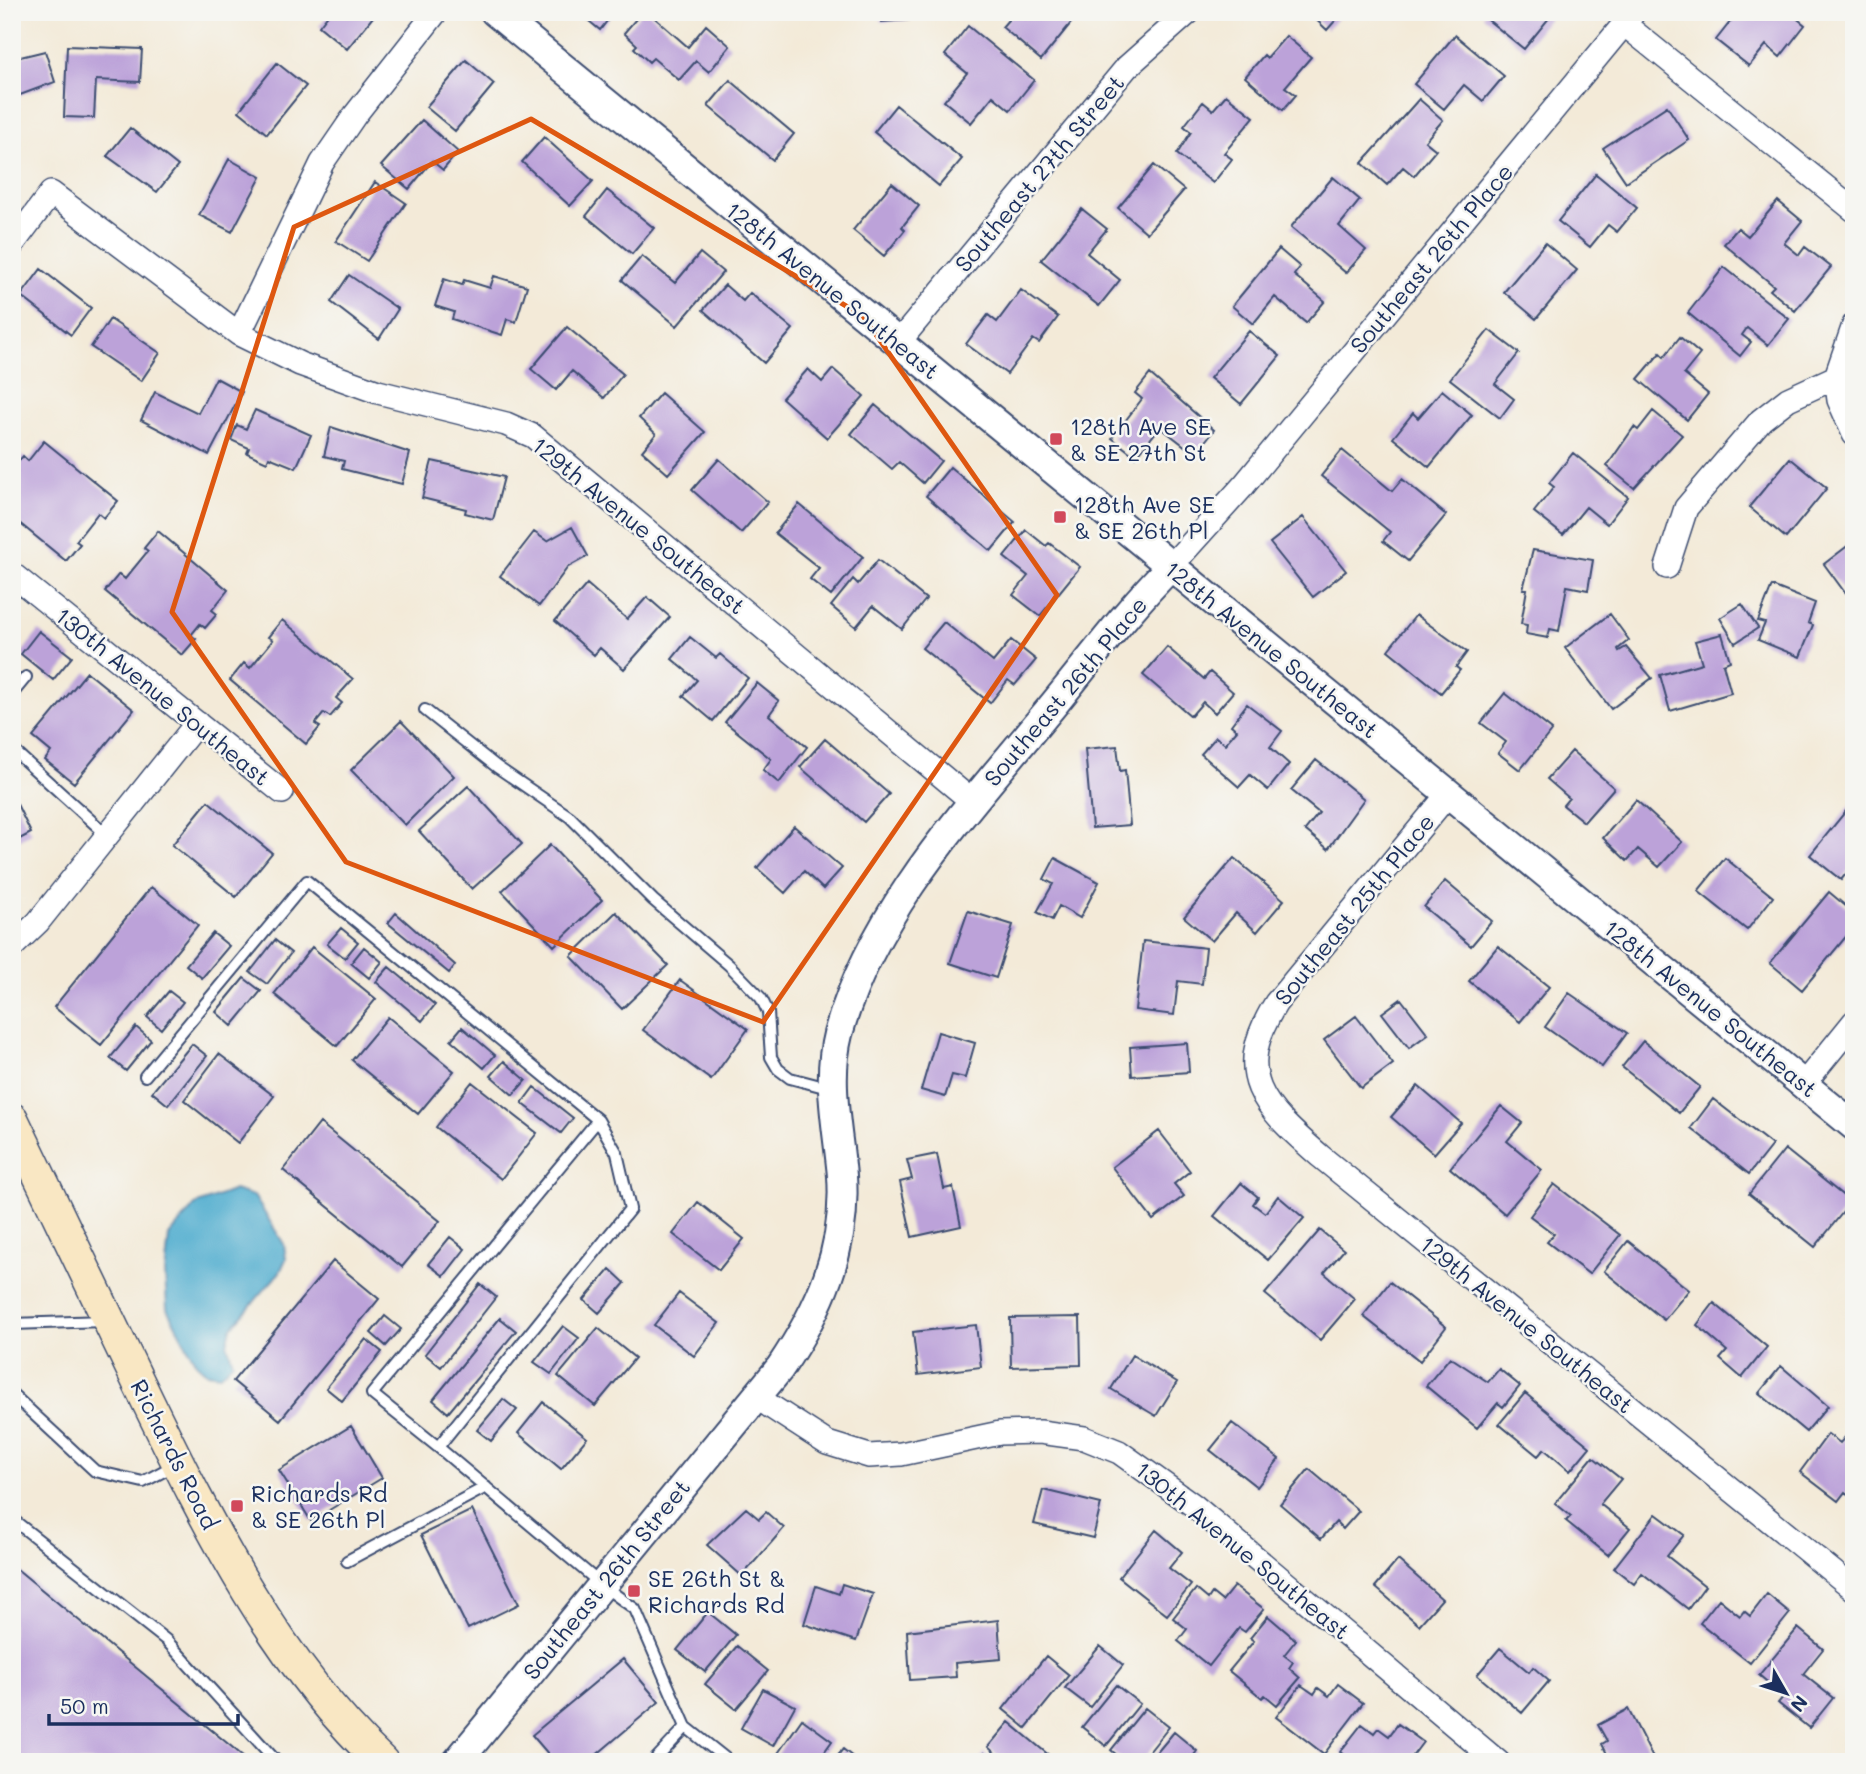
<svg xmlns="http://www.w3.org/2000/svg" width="1866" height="1774" font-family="Mali,sans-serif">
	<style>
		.water { fill: #51adcf; stroke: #366e96; stroke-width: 2 }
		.building { fill: #bca2d9 }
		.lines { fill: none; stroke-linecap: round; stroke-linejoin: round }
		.service-casing { stroke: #3b4b70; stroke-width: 14 }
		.minor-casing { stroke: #3b4b70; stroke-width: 26 }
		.tertiary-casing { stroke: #3b4b70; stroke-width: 32 }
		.secondary-casing { stroke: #3b4b70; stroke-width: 35 }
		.service { stroke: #fff; stroke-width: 10 }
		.minor { stroke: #fff; stroke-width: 23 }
		.tertiary { stroke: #fff; stroke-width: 28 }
		.secondary { stroke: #f9e7c3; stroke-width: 32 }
		.marked { fill: none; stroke: #de5710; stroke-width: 5; stroke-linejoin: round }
		.poi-dot { fill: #d1495b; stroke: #f6f6f2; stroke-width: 2.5 }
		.labels { text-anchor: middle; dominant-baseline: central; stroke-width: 5; stroke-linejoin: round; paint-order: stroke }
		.street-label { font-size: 23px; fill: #1b2f5e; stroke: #f6f6f2 }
		.poi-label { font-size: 23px; fill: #1b2f5e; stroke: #f6f6f2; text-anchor: start }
	</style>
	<rect width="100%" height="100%" fill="#f6f6f2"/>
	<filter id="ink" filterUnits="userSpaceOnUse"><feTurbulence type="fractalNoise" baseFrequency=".0143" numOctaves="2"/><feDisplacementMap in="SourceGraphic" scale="14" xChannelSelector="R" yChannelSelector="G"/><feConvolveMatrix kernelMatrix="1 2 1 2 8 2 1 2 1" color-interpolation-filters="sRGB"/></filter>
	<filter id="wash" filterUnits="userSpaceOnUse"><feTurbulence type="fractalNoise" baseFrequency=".00686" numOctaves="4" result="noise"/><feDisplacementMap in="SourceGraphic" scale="28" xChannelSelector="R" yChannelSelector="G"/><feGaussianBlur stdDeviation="1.57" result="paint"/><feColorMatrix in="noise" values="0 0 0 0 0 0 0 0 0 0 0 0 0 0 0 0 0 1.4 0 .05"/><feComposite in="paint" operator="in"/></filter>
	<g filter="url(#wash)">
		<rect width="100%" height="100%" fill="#f3ead8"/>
		<path class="water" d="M234,1190L254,1196L284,1244L286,1259L280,1272L231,1328L227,1344L233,1362L220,1375L207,1373L196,1363L167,1309L165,1273L169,1236L195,1205Z"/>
		<g id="blocks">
			<path class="building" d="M330,12H377L347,49L319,26Z
				M578,12H614L600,30Z
				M642,12H648L688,47L706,25L730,46L709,72L696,61L679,80L653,58L649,62L634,48L637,45L624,33Z
				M880,12H910V20L881,22Z
				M1015,12H1080L1041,60L1002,27Z
				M1308,12H1343L1327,30Z
				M1486,12H1544L1550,17L1524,49L1483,16Z
				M1738,12H1789L1805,25L1780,57L1766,45L1749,66L1716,40Z
				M968,26L1034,80L1010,110L993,96L971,123L944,101L967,73L945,55Z
				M1455,35L1504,76L1483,101L1464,85L1444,109L1414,84Z
				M1286,36L1311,57L1285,87L1296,95L1283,110L1245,77L1264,55L1267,58Z
				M67,46L142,49L140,82L96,80L94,118L64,117Z
				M45,51L55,82L12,98V59Z
				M466,60L494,84L455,131L426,107Z
				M277,63L306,86L267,134L239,111Z
				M730,80L794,134L773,160L708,106Z
				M1226,95L1254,117L1224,153L1232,159L1213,183L1177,154L1191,132L1184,126L1203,102L1213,110Z
				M1419,99L1443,120L1425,141L1436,150L1414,176L1403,167L1387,185L1362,163Z
				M896,105L962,159L939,186L874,132Z
				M1667,106L1689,140L1626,182L1603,148Z
				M422,120L458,152L443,170L432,161L409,189L381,166Z
				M130,128L178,166L157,192L107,156Z
				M544,137L593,181L570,206L522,162Z
				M229,159L261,177L232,232L199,215Z
				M1154,165L1184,190L1147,233L1118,208Z
				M1596,174L1637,208L1617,232L1608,225L1590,247L1558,221Z
				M1333,177L1360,200L1339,226L1366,250L1346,273L1291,227Z
				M375,182L406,203L367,261L336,241Z
				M892,183L919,206L902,227L905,230L884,256L853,230Z
				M607,190L654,228L632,254L586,216Z
				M1778,201L1802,221L1784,243L1799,255L1805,247L1831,267L1795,311L1770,290L1774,286L1724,244L1738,228L1748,236Z
				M1082,209L1107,229L1087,253L1120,280L1099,306L1041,260Z
				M1545,243L1577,270L1536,319L1504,292Z
				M1279,249L1300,267L1294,275L1325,301L1306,323L1275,297L1253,324L1232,306Z
				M700,253L723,272L677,326L622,280L642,256L675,283Z
				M1724,267L1789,319L1768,345L1747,328L1742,335L1751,342L1740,356L1688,313Z
				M41,269L91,308L71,335L21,296Z
				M349,275L398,309L379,339L331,302Z
				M494,276L527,286L516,322L507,319L502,335L452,319L454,312L435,306L444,279L462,285L464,280L490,288Z
				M725,285L743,301L750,293L793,329L764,363L703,310Z
				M1021,290L1058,317L1039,343L1033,339L1007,374L966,344L988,315L997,322Z
				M110,319L160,353L141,381L91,347Z
				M567,327L623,374L604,398L572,371L556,390L531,369Z
				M1489,330L1519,353L1495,384L1514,399L1500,418L1450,379Z
				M1249,331L1280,356L1241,404L1210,378Z
				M1680,337L1700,354L1684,374L1708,394L1687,420L1638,379L1660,353L1664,357Z
				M808,369L822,382L833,369L864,396L827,438L782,398Z
				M1150,374L1214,430L1195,454L1160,427L1136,457L1112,438L1142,399L1135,393Z
				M216,378L242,392L209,455L141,420L155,392L198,413Z
				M1442,390L1472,415L1429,467L1393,438L1413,413L1418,418Z
				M661,393L705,432L668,474L642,451L656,434L639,418Z
				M875,405L941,461L923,483L899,462L892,469L851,434Z
				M255,410L311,435L296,468L269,457L267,462L247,453L249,448L231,440L237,425L246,429Z
				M1653,411L1682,435L1634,488L1607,466L1634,427L1638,430Z
				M331,427L410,453L402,484L342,469L344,461L324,456Z
				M44,441L118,501L104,518L98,513L76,541L80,544L66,561L12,517V480L17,473L12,469L23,456L28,461Z
				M1342,450L1392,491L1402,479L1446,515L1408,561L1383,541L1390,532L1321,476Z
				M1573,453L1628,497L1607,524L1586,507L1563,535L1534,512L1554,487L1549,483Z
				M1790,458L1827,488L1786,538L1749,507Z
				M719,459L768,502L741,533L692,490Z
				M432,461L504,477L493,520L465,513L466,509L422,498Z
				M950,467L1015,522L991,551L926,496Z
				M799,504L863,557L831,596L810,579L819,568L775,533Z
				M1303,517L1346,571L1313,597L1270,543Z
				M572,527L588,556L568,567L539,606L500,576L534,532L547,541Z
				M1026,530L1046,546L1049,543L1080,567L1040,616L1013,595L1028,576L1004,557Z
				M158,531L228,590L212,610L217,614L205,628L200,624L191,635L196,639L182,655L105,591L119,574L125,579L148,551L144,548Z
				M1854,541V605L1824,564Z
				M1533,550L1593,560L1588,590L1567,586L1559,631L1550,629L1548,638L1526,634L1527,625L1521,624L1527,589H1523Z
				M878,560L926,599L902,629L873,606L856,627L831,606L853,579L858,584Z
				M587,584L627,619L647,597L670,617L624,669L600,648L594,655L555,621Z
				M1772,586L1815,603L1808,623L1813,625L1800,657L1758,640L1765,623L1758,621Z
				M1742,604L1758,628L1735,643L1720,618Z
				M1610,614L1629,640L1618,649L1619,651L1626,647L1652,678L1611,709L1565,648Z
				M1416,615L1467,652L1456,667L1460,670L1441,693L1388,650Z
				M282,620L353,679L336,698L342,703L330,717L324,713L315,724L320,727L306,744L230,680L244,663L250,668L273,640L268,637Z
				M944,622L993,662L1011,640L1036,660L1015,685L1008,680L990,703L922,648Z
				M39,631L72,657L53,680L21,654Z
				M1722,634L1730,661L1723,664L1731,693L1670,711L1660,675L1702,663L1695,641Z
				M690,637L716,658L720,654L748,678L713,721L683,696L697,680L672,659Z
				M1167,647L1204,679L1210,672L1233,692L1215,713L1203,702L1191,716L1143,675Z
				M87,672L134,710L74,783L45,760L51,752L33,737Z
				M757,683L779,701L769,715L807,747L779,783L763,770L771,759L725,722Z
				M1505,693L1552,730L1520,770L1498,753L1506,742L1481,723Z
				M1247,704L1282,731L1270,747L1289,764L1268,790L1250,775L1239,787L1201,754L1216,737L1225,744L1237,730L1231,725Z
				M401,721L454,776L405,825L351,770Z
				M825,739L889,794L864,822L800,767Z
				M1117,746L1120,771L1125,770L1130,825L1092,828L1085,749Z
				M1572,751L1614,788L1584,822L1563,805L1569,798L1547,779Z
				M1316,760L1364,799L1328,849L1305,830L1319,813L1291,790Z
				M468,786L522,844L472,889L419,831Z
				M12,794L31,833L12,843Z
				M1636,800L1682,842L1659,867L1638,849L1627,861L1603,838Z
				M208,801L272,853L236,897L172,845Z
				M1854,801V864L1841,880L1810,855Z
				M794,826L842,868L823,889L804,871L785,893L757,868Z
				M550,845L602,900L554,946L502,891Z
				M1055,858L1099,882L1080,918L1059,906L1052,920L1037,912L1053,884L1044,879Z
				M1234,858L1284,900L1257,932L1236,913L1212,941L1184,917Z
				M1725,858L1773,897L1747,930L1698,891Z
				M1445,881L1492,921L1471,946L1424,907Z
				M151,887L198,925L101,1045L54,1007Z
				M1829,892L1854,913V927L1802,990L1770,963Z
				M968,911L1013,925L996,978L950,963Z
				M616,912L668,965L622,1009L571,956Z
				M396,913L455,965L449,973L388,923Z
				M341,928L358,942L345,958L327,944Z
				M213,933L229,946L202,978L186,965Z
				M275,940L291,953L267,984L250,972Z
				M1143,941L1206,948L1202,984L1178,981L1174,1015L1135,1010Z
				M1498,946L1549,987L1520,1022L1469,981Z
				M312,947L376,999L337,1046L274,994Z
				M364,947L382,962L369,978L351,963Z
				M389,967L435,1005L422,1021L376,982Z
				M244,978L261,991L232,1026L216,1012Z
				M680,980L748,1029L711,1080L643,1030Z
				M169,991L183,1002L161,1029L147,1017Z
				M1569,993L1627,1033L1602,1067L1545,1027Z
				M1401,999L1428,1034L1409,1048L1382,1013Z
				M1356,1016L1393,1064L1361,1088L1324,1040Z
				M388,1017L454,1071L418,1114L352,1060Z
				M136,1027L151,1040L126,1071L110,1058Z
				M462,1027L495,1055L484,1068L451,1040Z
				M938,1032L975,1043L965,1078L952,1075L945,1097L921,1090Z
				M1643,1041L1700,1087L1679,1113L1622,1067Z
				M1187,1043L1189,1072L1132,1076L1130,1047Z
				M192,1044L207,1056L168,1105L152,1092Z
				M219,1054L274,1096L238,1143L184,1100Z
				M504,1061L526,1080L513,1095L491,1076Z
				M472,1082L537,1133L501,1179L436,1127Z
				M1418,1086L1461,1123L1434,1154L1391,1117Z
				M534,1087L573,1118L561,1133L522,1103Z
				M1713,1099L1772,1145L1749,1174L1691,1128Z
				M1501,1106L1522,1123L1507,1141L1542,1170L1505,1214L1450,1168Z
				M320,1123L440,1221L402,1267L283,1170Z
				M1159,1131L1190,1171L1174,1184L1184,1196L1153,1220L1112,1167Z
				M1785,1149L1851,1202L1815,1247L1749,1194Z
				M937,1154L944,1189L953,1187L961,1226L912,1237L900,1182L912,1179L907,1160Z
				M1241,1183L1258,1197L1253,1204L1265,1213L1278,1196L1304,1218L1268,1260L1214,1216Z
				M1554,1184L1620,1235L1589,1274L1547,1242L1554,1234L1530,1216Z
				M698,1202L744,1239L719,1270L673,1234Z
				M1320,1230L1344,1250L1324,1273L1355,1299L1320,1340L1265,1294Z
				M450,1237L465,1249L444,1276L428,1264Z
				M1628,1241L1689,1290L1664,1320L1604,1271Z
				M333,1261L379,1299L280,1420L233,1381Z
				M610,1269L625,1283L599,1313L584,1300Z
				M1390,1282L1446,1327L1420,1361L1363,1316Z
				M480,1284L496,1297L441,1367L425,1354Z
				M679,1293L719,1323L694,1356L654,1325Z
				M1714,1303L1767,1347L1742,1378L1720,1359L1727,1351L1697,1325Z
				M385,1316L401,1329L386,1346L371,1333Z
				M1080,1317L1081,1365L1011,1367L1010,1318Z
				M500,1318L516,1331L448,1413L433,1400Z
				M976,1325L981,1367L918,1375L913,1332Z
				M563,1326L579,1338L551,1374L534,1362Z
				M598,1328L635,1358L595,1406L558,1376Z
				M366,1339L382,1352L342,1401L326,1388Z
				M1132,1355L1177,1382L1156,1416L1111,1389Z
				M1450,1357L1488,1382L1499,1369L1520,1386L1503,1407L1498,1403L1477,1428L1426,1386Z
				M1781,1366L1828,1406L1806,1432L1759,1393Z
				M1525,1393L1590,1447L1570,1471L1544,1449L1538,1456L1499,1424Z
				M503,1399L517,1410L491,1441L477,1430Z
				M543,1402L587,1438L561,1469L518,1433Z
				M1232,1423L1279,1459L1257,1487L1210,1450Z
				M351,1426L382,1478L311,1521L279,1470Z
				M1828,1434L1840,1443L1846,1436L1854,1442V1499L1845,1492L1838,1501L1800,1472Z
				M1593,1457L1621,1479L1600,1504L1630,1528L1608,1555L1566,1521L1571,1516L1555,1503Z
				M1309,1469L1359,1511L1343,1529L1336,1522L1321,1539L1280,1504Z
				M1043,1490L1101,1504L1093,1538L1034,1524Z
				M746,1508L759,1519L766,1512L784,1528L742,1576L707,1545Z
				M472,1510L519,1604L468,1629L421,1535Z
				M1656,1514L1684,1535L1667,1556L1705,1586L1688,1609L1642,1573L1634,1584L1614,1568Z
				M1156,1530L1182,1552L1169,1568L1191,1585L1167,1615L1119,1577Z
				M1398,1560L1442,1599L1419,1625L1375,1587Z
				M12,1565L250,1762H12Z
				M842,1584L873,1594L856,1641L804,1624L816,1586L839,1594Z
				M1234,1586L1264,1609L1245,1632L1239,1628L1209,1666L1178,1641L1187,1629L1173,1618L1196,1589L1208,1599L1212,1593L1222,1601Z
				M1767,1594L1790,1613L1750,1663L1700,1623L1719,1599L1740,1616L1744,1611L1750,1616Z
				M708,1612L736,1635L705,1672L677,1650Z
				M1268,1616L1296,1640L1284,1655L1293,1662L1289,1668L1300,1678L1277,1705L1265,1695L1262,1698L1229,1671L1254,1641L1250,1638Z
				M998,1620L1001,1659L955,1663L956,1677L910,1680L907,1631Z
				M1798,1628L1823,1649L1803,1674L1833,1698L1809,1728L1778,1703L1784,1696L1759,1675Z
				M737,1646L768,1671L736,1709L705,1684Z
				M1100,1646L1123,1665L1090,1707L1065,1688Z
				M1500,1648L1529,1672L1533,1667L1549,1681L1522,1713L1477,1675Z
				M1046,1656L1069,1675L1026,1728L1003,1709Z
				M623,1659L659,1702L588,1762H555L532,1735Z
				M1338,1684L1363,1703L1324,1754L1276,1717L1301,1685L1314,1694L1318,1688L1329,1696Z
				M1116,1685L1140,1704L1106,1746L1082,1727Z
				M763,1689L795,1706L773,1746L741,1728Z
				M1145,1708L1169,1727L1141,1762H1125L1111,1750Z
				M1628,1709L1655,1762H1611L1602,1744L1607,1741L1598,1725Z
				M802,1719L832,1741L817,1762H778L774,1759Z
				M1009,1722L1051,1757L1047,1762H1005L988,1747Z
				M1362,1724L1374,1733L1378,1728L1389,1736L1398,1724L1423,1742L1408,1762H1353L1340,1752Z
				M1174,1732L1197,1751L1189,1762H1149Z
				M843,1749L859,1762H833Z
				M984,1753L994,1762H977Z"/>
		</g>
	</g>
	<g filter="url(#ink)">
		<use href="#blocks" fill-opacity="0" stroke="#3b4b70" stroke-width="2"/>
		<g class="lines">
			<defs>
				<path id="service" d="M12,694L26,677
					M425,710L497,767L570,817L653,900L729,965L761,998L768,1012L771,1057L778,1069L790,1078L832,1089
					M12,749L107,835
					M145,1076L307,881L598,1120L617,1153L630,1209L438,1447L602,1585L635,1609L686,1727L730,1762
					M12,1324L104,1321
					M12,1394L95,1471L143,1482L177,1464
					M438,1447L372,1394L598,1120
					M12,1519L166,1640L277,1762
					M347,1561L486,1487
					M653,1762L686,1727"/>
				<path id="minor" d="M1624,24L1854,210
					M12,245L51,193L239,334L300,364L378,392L506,424L533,436L973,802
					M239,334L322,163L355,115L436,12
					M898,343L1127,67L1189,12
					M1836,377L1839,400L1854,434
					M1171,566L1244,485L1634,12
					M1667,567L1686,508L1761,420L1788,399L1836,377L1854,325
					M12,574L282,792
					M1449,793L1276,1003C1231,1076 1263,1106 1320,1156L1854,1589
					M12,947L38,922L197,723
					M1803,1085L1854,1022
					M756,1397L827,1443L869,1456L901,1454L1000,1433L1040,1432L1084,1438L1119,1452L1193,1505L1498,1762"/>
				<path id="tertiary" d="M495,12L1854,1126
					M457,1762L780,1368C820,1309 847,1249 842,1176C838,1129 826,1081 838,1034C872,911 965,812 1044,716C1086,666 1125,612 1171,566"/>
				<path id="secondary" d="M12,1119C57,1212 102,1306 147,1400C210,1529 276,1662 382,1762"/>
			</defs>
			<use href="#service" class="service-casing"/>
			<use href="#minor" class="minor-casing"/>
			<use href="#tertiary" class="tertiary-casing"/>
			<use href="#secondary" class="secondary-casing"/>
			<use href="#service" class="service"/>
			<use href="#minor" class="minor"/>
			<use href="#tertiary" class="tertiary"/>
			<use href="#secondary" class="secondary"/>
		</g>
	</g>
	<path class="marked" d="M531,119L863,316L1057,595L763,1022L346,862L172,612L294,227Z"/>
	<g class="poi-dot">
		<rect x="1049" y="432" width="14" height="14" rx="3.5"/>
		<rect x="1053" y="510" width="14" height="14" rx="3.5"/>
		<rect x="230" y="1499" width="14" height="14" rx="3.5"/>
		<rect x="627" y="1584" width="14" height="14" rx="3.5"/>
	</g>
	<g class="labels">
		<g class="street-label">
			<text transform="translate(1039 173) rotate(-50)">Southeast 27th Street</text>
			<text transform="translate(1431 258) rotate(-50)">Southeast 26th Place</text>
			<text transform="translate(833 290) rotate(39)">128th Avenue Southeast</text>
			<text transform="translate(639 525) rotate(39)">129th Avenue Southeast</text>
			<text transform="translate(1272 649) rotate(39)">128th Avenue Southeast</text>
			<text transform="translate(1065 691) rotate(-50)">Southeast 26th Place</text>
			<text transform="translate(163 696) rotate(39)">130th Avenue Southeast</text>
			<text transform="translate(1354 909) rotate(-51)">Southeast 25th Place</text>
			<text transform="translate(1711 1008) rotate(39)">128th Avenue Southeast</text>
			<text transform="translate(1527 1324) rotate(39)">129th Avenue Southeast</text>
			<text transform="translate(175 1454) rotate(63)">Richards Road</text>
			<text transform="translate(1243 1550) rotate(39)">130th Avenue Southeast</text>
			<text transform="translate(606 1579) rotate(-51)">Southeast 26th Street</text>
		</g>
		<g class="poi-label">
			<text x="1070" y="426">128th Ave SE<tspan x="1070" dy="26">&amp; SE 27th St</tspan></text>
			<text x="1074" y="504">128th Ave SE<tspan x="1074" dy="26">&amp; SE 26th Pl</tspan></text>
			<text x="251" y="1493">Richards Rd<tspan x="251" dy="26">&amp; SE 26th Pl</tspan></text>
			<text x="648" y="1578">SE 26th St &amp;<tspan x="648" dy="26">Richards Rd</tspan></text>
		</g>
	</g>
	<rect width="1866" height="1774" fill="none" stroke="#f6f6f2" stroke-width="42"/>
	<g transform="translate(1786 1693) rotate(129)" stroke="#f6f6f2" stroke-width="5" paint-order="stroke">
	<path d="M0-5L12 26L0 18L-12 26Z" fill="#1b2f5e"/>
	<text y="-10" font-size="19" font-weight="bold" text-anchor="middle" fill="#1b2f5e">N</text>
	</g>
	<path d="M49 1714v10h189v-10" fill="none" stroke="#1b2f5e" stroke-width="3.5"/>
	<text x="60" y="1714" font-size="21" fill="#1b2f5e" stroke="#f6f6f2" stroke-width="5" paint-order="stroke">50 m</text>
</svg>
